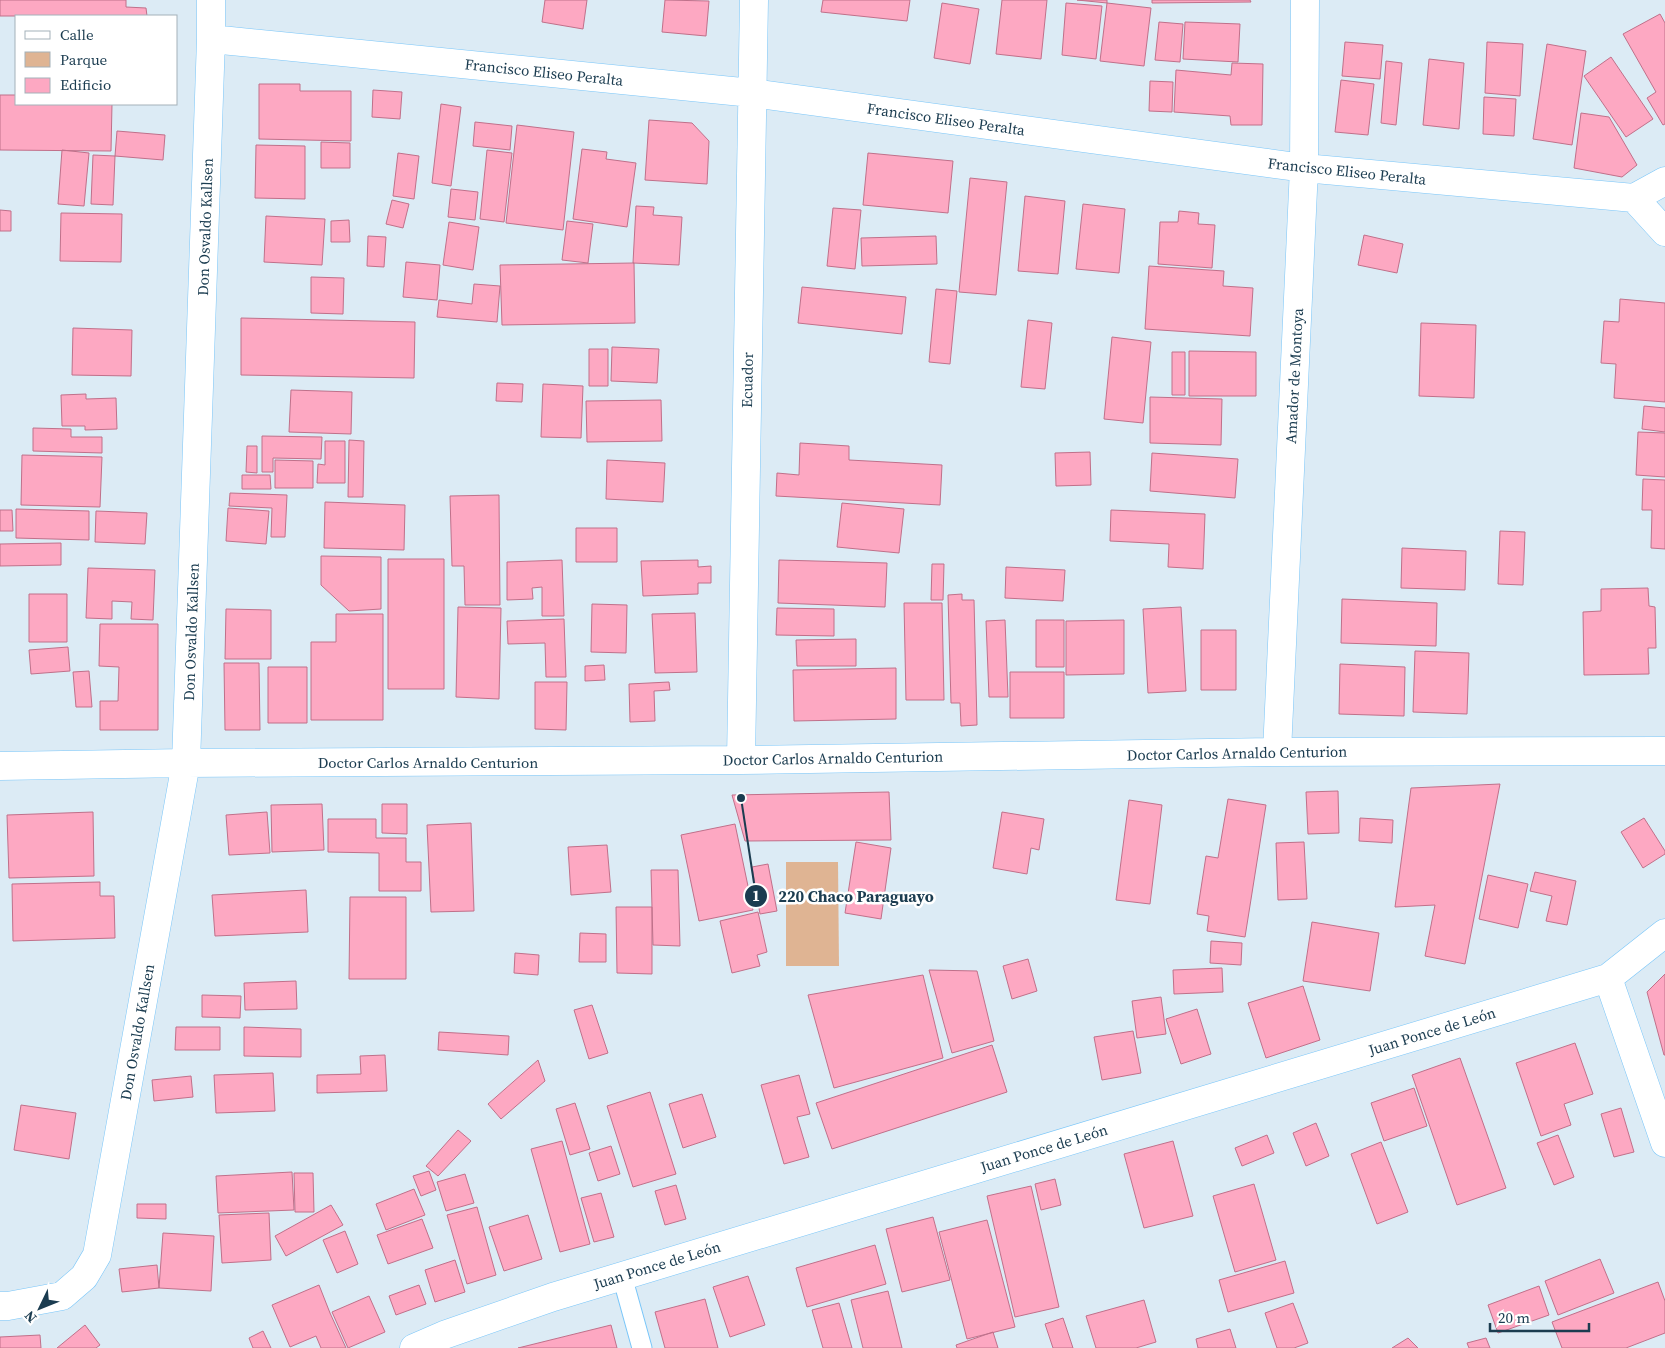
<svg xmlns="http://www.w3.org/2000/svg" width="1665" height="1348" font-family="'Source Serif 4',serif">
	<style>
		.green { fill: #dfb493 }
		.building { fill: #fda8c2; stroke: #c0708a }
		.lines { fill: none; stroke-linecap: round; stroke-linejoin: round }
		.lane-casing { stroke: #79c6f9; stroke-width: 21 }
		.street-casing { stroke: #79c6f9; stroke-width: 29 }
		.lane { stroke: #fff; stroke-width: 19 }
		.street { stroke: #fff; stroke-width: 28 }
		.labels { text-anchor: middle; dominant-baseline: central; stroke-width: 5; stroke-linejoin: round; paint-order: stroke }
		.street-label { font-size: 15px; fill: #1b3c50; stroke: #fff }
		.leader { fill: none; stroke: #1b3c50; stroke-width: 2 }
		.callout-dot { fill: #1b3c50; stroke: #fff; stroke-width: 2 }
		.mark-label { font-size: 15px; text-anchor: middle; font-weight: bold; fill: #fff }
		.callout-label { font-size: 16px; text-anchor: middle; font-weight: bold; fill: #1b3c50; stroke: #fff; stroke-width: 5; stroke-linejoin: round; paint-order: stroke }
	</style>
	<rect width="100%" height="100%" fill="#dcebf5"/>
	<path class="green" d="M786,862H838L839,966H786Z"/>
	<path class="building" d="M0,0H126V7L146,8L147,16H0Z
		M545,0H587L583,29L542,22Z
		M665,0L709,1L706,36L662,32Z
		M823,0H910L907,21L821,12Z
		M1002,0H1047L1041,59L996,54Z
		M1077,0H1107V3Z
		M1152,0H1250L1251,2L1152,3Z
		M942,3L979,9L970,64L934,58Z
		M1066,3L1102,6L1096,59L1062,55Z
		M1107,3L1151,8L1144,66L1100,61Z
		M1660,14L1665,23V124L1663,125L1647,98L1656,92L1623,34Z
		M1159,22L1183,24L1180,62L1155,60Z
		M1185,22L1240,24L1238,62L1183,59Z
		M1345,42L1383,45L1380,79L1342,76Z
		M1487,42L1523,44L1520,96L1485,93Z
		M1547,44L1586,51L1572,145L1533,139Z
		M1611,57L1653,119L1626,137L1584,76Z
		M1429,59L1464,63L1459,129L1423,125Z
		M1386,61L1402,63L1396,125L1381,123Z
		M1232,63L1263,64L1262,125H1231L1230,116L1174,112L1176,70L1231,75Z
		M1341,80L1374,84L1368,135L1335,132Z
		M1150,81L1173,82L1172,112L1149,111Z
		M259,84H300V91H351V141L259,139Z
		M373,90L402,92L400,119L372,117Z
		M0,95H16V104H112L111,151L0,150Z
		M1484,97L1516,99L1514,136L1483,134Z
		M441,104L461,107L451,186L432,183Z
		M1581,113L1609,117L1637,165L1622,177L1574,168Z
		M649,120L692,123L709,141L707,184L645,180Z
		M475,122L512,126L510,150L473,146Z
		M517,125L574,132L563,230L506,223Z
		M117,131L165,135L163,160L115,156Z
		M321,142L350,143V168H321Z
		M256,145L305,146V199L255,198Z
		M582,149L607,152L606,159L636,163L627,227L573,219Z
		M62,150L89,153L84,206L58,204Z
		M487,150L512,153L504,222L480,219Z
		M398,153L419,156L414,199L393,196Z
		M868,153L953,161L948,213L863,205Z
		M93,155L115,156L113,205L91,204Z
		M970,178L1007,182L996,295L959,292Z
		M451,189L478,192L475,220L448,217Z
		M1025,196L1065,201L1058,274L1018,271Z
		M392,200L409,204L403,228L386,224Z
		M1083,204L1125,209L1119,273L1076,269Z
		M636,206L654,207L653,215L682,217L679,265L633,263Z
		M833,208L861,210L855,269L827,266Z
		M0,210L11,211V231H0Z
		M1179,211L1199,213L1198,224L1215,225L1212,268L1158,264L1160,222H1178Z
		M61,213L122,214L121,262L60,261Z
		M266,216L325,219L322,265L264,262Z
		M349,220L350,242H331V221Z
		M567,221L593,224L588,263L562,260Z
		M449,222L479,227L473,270L443,265Z
		M1364,235L1403,244L1397,273L1358,265Z
		M368,236L386,237L384,267L367,266Z
		M936,236L937,264L862,266L861,238Z
		M406,262L440,265L437,300L403,297Z
		M634,263L635,323L502,325L500,265Z
		M1149,266L1224,271L1223,286L1253,288L1250,336L1145,329Z
		M311,277L344,278L343,314L311,313Z
		M474,284L500,286L497,322L437,317L439,300L472,304Z
		M802,287L906,297L902,334L798,323Z
		M936,289L957,291L950,364L929,362Z
		M1620,299L1665,303V402L1614,398L1616,364L1601,363L1604,321L1619,322Z
		M241,318L415,322L414,378L241,375Z
		M1028,320L1052,323L1045,389L1021,387Z
		M1421,323L1476,325L1474,398L1419,396Z
		M73,328L132,330L131,376L72,375Z
		M1112,337L1151,342L1143,423L1104,419Z
		M612,347L659,349L657,383L611,381Z
		M589,349H608V386H589Z
		M1189,351L1256,352V396H1189Z
		M1172,352H1185V395H1172Z
		M497,383L523,384L522,402L496,401Z
		M543,384L583,386L581,438L541,437Z
		M291,390L352,392L351,434L289,432Z
		M86,394V399L116,398L117,429L85,430V426H62L61,395Z
		M1150,397L1222,399L1221,445L1150,443Z
		M661,400L662,441L587,442L586,401Z
		M1644,406L1665,408V432L1642,429Z
		M33,428L71,429V437H102V453L33,451Z
		M1638,432L1665,433V477L1636,475Z
		M262,436L322,437L321,459L273,458V472H262Z
		M349,440L364,441L363,497H348Z
		M325,441H345V483H317L318,464L325,465Z
		M800,443L849,446V460L942,465L940,505L776,496L777,473L799,475Z
		M247,446H257V473L246,472Z
		M1090,452L1091,485L1056,486L1055,453Z
		M1152,453L1238,459L1235,498L1150,491Z
		M22,455L102,457L100,507L21,505Z
		M275,460L313,461V488H275Z
		M607,460L665,463L663,502L606,499Z
		M242,475H270L271,489H242Z
		M1643,479L1665,480V549L1651,548L1652,510H1642Z
		M230,493L287,495L285,537H271L272,508L229,506Z
		M499,495L500,605H465L464,566H452L450,496Z
		M325,502L405,505L404,550L324,548Z
		M842,503L904,509L899,553L837,547Z
		M228,508L269,511L266,544L226,541Z
		M16,509L89,511V540L16,538Z
		M0,510H12L13,531H0Z
		M1111,510L1205,514L1203,569L1168,567L1169,544L1110,541Z
		M96,511L147,513L145,544L95,542Z
		M576,528H617V562H576Z
		M1500,531L1525,532L1523,585L1498,584Z
		M61,543V565L0,566V544Z
		M1402,548L1466,551L1465,590L1401,588Z
		M321,556L381,557V609L349,611L321,585Z
		M388,559H444V689H388Z
		M562,560L564,616H542V587L532,588L533,599L507,600V562Z
		M698,560V567L711,566V583H698V594L643,596L641,561Z
		M779,560L887,563L885,607L778,603Z
		M932,564H944L943,600H931Z
		M1006,567L1065,570L1063,601L1005,598Z
		M88,568L155,570L153,620L131,619L132,602L112,601V619L86,618Z
		M1648,588L1649,606L1655,607L1656,648H1648L1649,674L1584,675L1583,612L1601,611V589Z
		M29,594H67V642H29Z
		M962,594V600H974L977,725L961,726L960,703H951L948,595Z
		M1342,599L1437,603L1436,646L1341,643Z
		M904,603H942L944,700H906Z
		M592,604L627,605L626,653L591,652Z
		M458,607L501,608L499,699L456,697Z
		M1181,607L1186,691L1148,693L1143,609Z
		M777,608L834,609V636L776,635Z
		M226,609L271,610V659H225Z
		M695,613L697,672L655,673L652,614Z
		M336,614H383V720H311V642H336Z
		M564,619L566,677H546L545,643L508,644L507,621Z
		M1005,620L1008,697H989L986,621Z
		M1036,620H1064V667H1036Z
		M1124,620V674L1066,675V621Z
		M100,624H158V730H100V701H118L119,667L99,666Z
		M1201,630H1236V690H1201Z
		M856,639V666H797L796,640Z
		M68,647L70,671L31,674L29,650Z
		M1415,651L1469,653L1467,714L1413,712Z
		M224,663H259L260,730H225Z
		M1340,664L1405,667L1404,716L1339,714Z
		M604,665L605,680L585,681V666Z
		M268,667H307V723H268Z
		M896,668V719L794,721L793,670Z
		M89,671L92,707H76L73,672Z
		M1010,672H1064V718H1010Z
		M535,682H567L566,730L535,729Z
		M669,682L670,690L654,691L655,721L630,722L629,684Z
		M1500,784L1465,964L1425,956L1435,905L1395,907L1411,788Z
		M1338,791L1339,833L1308,834L1306,792Z
		M889,792L891,840L745,841L732,795Z
		M1228,799L1266,805L1245,937L1207,931L1209,916L1197,914L1206,856L1218,858Z
		M1129,800L1162,805L1150,904L1116,900Z
		M322,804L324,850L272,852L271,805Z
		M382,804H407V834L382,833Z
		M93,812L94,876L9,878L7,815Z
		M267,812L270,853L229,855L226,815Z
		M1002,812L1044,819L1039,850L1031,848L1027,874L993,868Z
		M1360,818L1393,820L1392,843L1359,841Z
		M1644,818L1665,851V854L1643,868L1621,832Z
		M328,819H376V838H406V862H421V891H379V853L328,852Z
		M471,823L474,911L431,912L427,825Z
		M735,824L753,910L699,921L681,835Z
		M856,842L891,848L881,919L845,913Z
		M1304,842L1307,899L1278,900L1276,843Z
		M607,845L611,892L571,895L568,847Z
		M768,864L777,911L760,914L752,867Z
		M651,870H678L680,946L653,945Z
		M1535,872L1576,881L1567,925L1546,921L1552,896L1530,891Z
		M1488,875L1528,884L1518,928L1479,919Z
		M100,882V896H114L115,938L13,941L12,884Z
		M306,890L308,932L215,936L212,895Z
		M350,897H406V979H349Z
		M616,907H652V974L617,973Z
		M758,912L767,952L757,955L760,966L732,973L720,921Z
		M1312,922L1379,933L1370,991L1303,981Z
		M580,933L606,934V962H579Z
		M1211,941L1242,943L1241,965L1210,963Z
		M515,953L539,955L538,975L514,973Z
		M1028,959L1037,991L1012,999L1003,966Z
		M1222,968L1223,992L1174,994L1173,970Z
		M929,970L977,971L994,1041L952,1053Z
		M1665,974V1055H1664L1647,992Z
		M923,975L943,1058L834,1088L808,995Z
		M296,981L297,1009L245,1010L244,983Z
		M1303,986L1320,1040L1266,1058L1248,1003Z
		M202,995L241,996L240,1018L202,1017Z
		M1161,997L1166,1034L1137,1038L1132,1001Z
		M592,1005L608,1053L589,1059L574,1010Z
		M1197,1009L1211,1054L1181,1064L1166,1019Z
		M176,1027H220V1050H175Z
		M244,1027L301,1029V1057L244,1056Z
		M1133,1031L1141,1073L1102,1080L1094,1037Z
		M439,1032L509,1036L508,1055L438,1050Z
		M1575,1043L1593,1094L1564,1104L1571,1125L1541,1136L1516,1063Z
		M992,1045L1007,1092L832,1149L816,1103Z
		M385,1055L387,1091L317,1093V1075L361,1074L360,1056Z
		M1460,1058L1506,1188L1457,1205L1412,1075Z
		M538,1060L545,1081L501,1119L488,1104Z
		M273,1073L275,1111L216,1113L214,1075Z
		M799,1075L810,1114L797,1117L809,1157L784,1164L761,1085Z
		M191,1076L193,1097L154,1101L152,1080Z
		M1414,1088L1427,1126L1384,1141L1371,1103Z
		M650,1092L676,1174L633,1187L607,1106Z
		M702,1094L716,1137L683,1148L669,1104Z
		M575,1103L590,1149L570,1155L556,1109Z
		M21,1105L76,1113L69,1159L14,1150Z
		M1621,1108L1634,1152L1614,1157L1601,1114Z
		M1316,1123L1329,1156L1306,1166L1293,1133Z
		M458,1130L471,1141L438,1176L426,1166Z
		M1267,1135L1274,1153L1242,1166L1235,1148Z
		M1558,1135L1574,1177L1554,1185L1537,1143Z
		M562,1141L590,1244L560,1252L531,1149Z
		M1173,1141L1193,1216L1144,1228L1124,1154Z
		M1381,1142L1408,1212L1377,1224L1351,1154Z
		M611,1146L620,1174L598,1181L589,1153Z
		M429,1171L436,1190L421,1196L413,1176Z
		M292,1172L294,1210L218,1213L216,1176Z
		M294,1173H313L314,1212H295Z
		M465,1174L474,1203L446,1211L437,1182Z
		M1055,1179L1061,1205L1041,1210L1035,1184Z
		M1254,1184L1276,1260L1235,1272L1213,1196Z
		M676,1185L686,1219L665,1225L655,1191Z
		M1031,1186L1059,1307L1015,1317L987,1196Z
		M414,1189L425,1215L386,1230L376,1204Z
		M601,1193L614,1237L594,1242L581,1198Z
		M137,1204H166V1219L137,1218Z
		M331,1205L343,1225L286,1256L275,1236Z
		M477,1207L496,1275L467,1284L447,1215Z
		M269,1213L271,1260L222,1263L219,1215Z
		M528,1215L542,1259L504,1271L489,1227Z
		M933,1217L950,1280L902,1292L886,1229Z
		M422,1219L433,1248L388,1264L377,1235Z
		M987,1220L1015,1327L967,1339L939,1232Z
		M345,1231L358,1264L337,1273L323,1240Z
		M163,1233L214,1236L211,1291L159,1288Z
		M875,1245L886,1284L807,1307L796,1268Z
		M1600,1259L1614,1293L1558,1315L1545,1281Z
		M455,1260L465,1292L435,1302L425,1270Z
		M1285,1261L1294,1293L1228,1312L1219,1280Z
		M157,1265L159,1288L122,1292L119,1269Z
		M748,1276L765,1325L730,1337L713,1287Z
		M1658,1282L1665,1301V1333L1626,1348H1562L1552,1322Z
		M319,1285L330,1313L346,1348H321L316,1336L290,1347L272,1305Z
		M419,1285L426,1304L396,1315L389,1296Z
		M1539,1286L1549,1315L1498,1333L1488,1305Z
		M888,1291L902,1348H863L851,1300Z
		M369,1296L385,1332L348,1348L332,1312Z
		M705,1299L718,1348H665L655,1312Z
		M1144,1300L1156,1342L1136,1348H1096L1086,1316Z
		M839,1303L852,1348H823L812,1310Z
		M1293,1303L1308,1343L1294,1348H1277L1265,1313Z
		M1063,1318L1073,1348H1053L1045,1324Z
		M85,1325L100,1345L96,1348H57Z
		M611,1325L617,1348H518Z
		M1230,1329L1236,1348H1198L1196,1339Z
		M263,1331L271,1348H253L249,1338Z
		M993,1332L998,1348H957L956,1345Z
		M40,1335L41,1348H0V1337Z
		M1408,1338L1418,1348H1392Z
		M1486,1338L1490,1348H1469L1467,1343Z"/>
	<g class="lines">
		<defs>
			<path id="lane" d="M622,1276L642,1348"/>
			<path id="street" d="M211,39L752,93L1304,168L1634,198L1665,232
				M1634,198L1665,181
				M1277,752L1304,168L1305,0
				M741,760L754,0
				M0,766L186,763L741,760L1277,752L1665,751
				M1608,978L1665,1143
				M0,1306H8L62,1296L84,1277L97,1255L186,763L211,39V0
				M414,1348L444,1335L553,1297L1608,978L1665,933"/>
		</defs>
		<use href="#lane" class="lane-casing"/>
		<use href="#street" class="street-casing"/>
		<use href="#lane" class="lane"/>
		<use href="#street" class="street"/>
	</g>
	<g class="labels">
		<g class="street-label">
			<text transform="translate(544 72) rotate(6)">Francisco Eliseo Peralta</text>
			<text transform="translate(946 119) rotate(8)">Francisco Eliseo Peralta</text>
			<text transform="translate(1347 171) rotate(6)">Francisco Eliseo Peralta</text>
			<text transform="translate(205 227) rotate(-88)">Don Osvaldo Kallsen</text>
			<text transform="translate(1294 376) rotate(-87)">Amador de Montoya</text>
			<text transform="translate(747 380) rotate(-89)">Ecuador</text>
			<text transform="translate(191 632) rotate(-88)">Don Osvaldo Kallsen</text>
			<text transform="translate(1237 753) rotate(-1)">Doctor Carlos Arnaldo Centurion</text>
			<text transform="translate(833 758) rotate(-1)">Doctor Carlos Arnaldo Centurion</text>
			<text x="428" y="762">Doctor Carlos Arnaldo Centurion</text>
			<text transform="translate(1432 1031) rotate(-17)">Juan Ponce de León</text>
			<text transform="translate(137 1032) rotate(-80)">Don Osvaldo Kallsen</text>
			<text transform="translate(1044 1148) rotate(-17)">Juan Ponce de León</text>
			<text transform="translate(657 1265) rotate(-17)">Juan Ponce de León</text>
		</g>
	</g>
	<path class="leader" d="M741 798L756 896"/>
	<g class="callout-dot">
		<circle cx="741" cy="798" r="5"/>
		<circle cx="756" cy="896" r="12"/>
	</g>
	<g class="mark-label">
		<text x="756" y="901">1</text>
	</g>
	<g class="callout-label">
		<text x="856" y="902">220 Chaco Paraguayo</text>
	</g>
	<rect x="15" y="15" width="162" height="90" fill="#ffffff" stroke="#a4b1b9"/>
	<rect x="25" y="31" width="25" height="8" fill="#ffffff" stroke="#a4b1b9"/>
	<text x="60" y="40" font-size="15" fill="#1b3c50">Calle</text>
	<rect x="25" y="52" width="25" height="15" fill="#dfb493" stroke="#a4b1b9"/>
	<text x="60" y="65" font-size="15" fill="#1b3c50">Parque</text>
	<rect x="25" y="78" width="25" height="15" fill="#fda8c2" stroke="#a4b1b9"/>
	<text x="60" y="90" font-size="15" fill="#1b3c50">Edificio</text>
	<g transform="translate(40 1308) rotate(227)" stroke="#ffffff" stroke-width="4" paint-order="stroke">
	<path d="M0-4L9 19L0 12L-9 19Z" fill="#1b3c50"/>
	<text y="-8" font-size="14" font-weight="bold" text-anchor="middle" fill="#1b3c50">N</text>
	</g>
	<path d="M1490 1323v8h99v-8" fill="none" stroke="#1b3c50" stroke-width="2.5"/>
	<text x="1498" y="1323" font-size="15" fill="#1b3c50" stroke="#ffffff" stroke-width="4" paint-order="stroke">20 m</text>
</svg>
